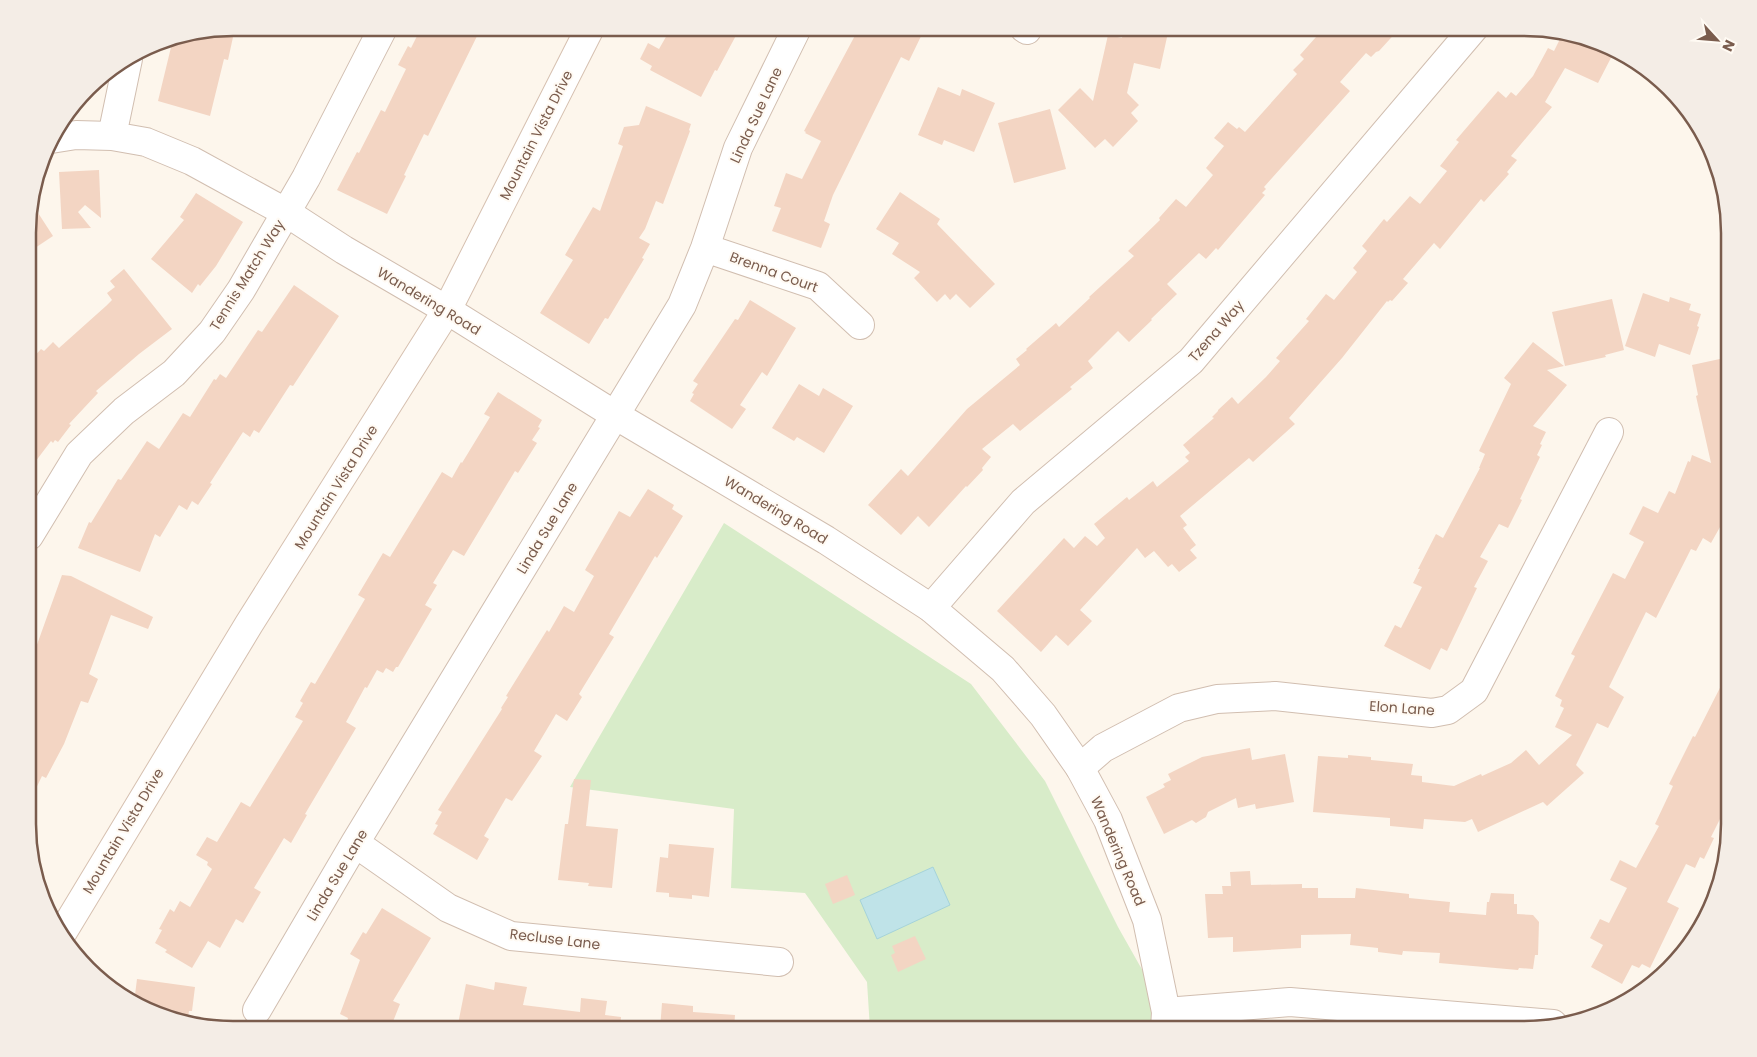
<svg xmlns="http://www.w3.org/2000/svg" width="1757" height="1057" font-family="Poppins,sans-serif">
	<style>
		.green { fill: #d8ecc9 }
		.water { fill: #bfe3e8; stroke: #a5d3da }
		.building { fill: #f3d5c3 }
		.lines { fill: none; stroke-linecap: round; stroke-linejoin: round }
		.minor-casing { stroke: #d1beb0; stroke-width: 30 }
		.tertiary-casing { stroke: #d1beb0; stroke-width: 30 }
		.secondary-casing { stroke: #d6c0b0; stroke-width: 30 }
		.minor { stroke: #fff; stroke-width: 28 }
		.tertiary { stroke: #fff; stroke-width: 28 }
		.secondary { stroke: #fff; stroke-width: 28 }
		.labels { text-anchor: middle; dominant-baseline: central; stroke-width: 4; stroke-linejoin: round; paint-order: stroke }
		.street-label { font-size: 14px; fill: #7a5c4d; stroke: #fffaf3 }
		.rim { fill: none; stroke: #7a5c4d; stroke-width: 2.5 }
	</style>
	<rect width="100%" height="100%" fill="#fdf6ec"/>
	<path class="green" d="M724,523L971,684L1045,781L1118,927L1166,1012L1153,1029H870L867,982L805,893L731,888L734,809L570,787Z"/>
	<path class="water" d="M933,867L950,905L877,939L860,900Z"/>
	<path class="building" d="M235,28L228,60L224,59L210,116L158,101L173,39Z
		M421,28H481L428,136L424,134L404,175L406,176L387,214L337,190L357,152L359,153L381,110L385,112L406,69L398,65L408,46L411,48Z
		M673,28H687L701,35L705,28H740L717,71L715,70L701,97L650,70L652,66L640,59L648,43L659,49L667,35L669,36Z
		M859,28H925L909,61L901,57L833,195L824,221L830,224L821,248L772,231L781,208L774,206L786,173L802,179L821,141L805,133L806,132L804,131Z
		M1124,28H1169L1160,69L1134,63L1127,93L1139,105L1131,113L1138,121L1113,147L1105,139L1095,148L1058,110L1080,88L1093,101L1108,35L1122,38Z
		M1324,28H1400L1379,51L1376,52L1371,57L1366,53L1340,82L1350,91L1264,187L1266,189L1262,193L1265,195L1218,250L1216,248L1206,259L1199,253L1167,284L1177,294L1151,319L1152,320L1129,342L1118,331L1088,361L1093,368L1070,387L1072,389L1020,431L1013,424L982,449L991,457L982,468L983,470L967,487L966,486L929,527L918,516L901,535L868,505L901,469L908,476L967,409L1020,365L1016,359L1027,350L1026,349L1056,323L1059,327L1090,298L1089,297L1134,256L1128,251L1160,220L1159,218L1176,199L1186,207L1213,175L1206,168L1224,146L1214,138L1228,122L1237,129L1239,127L1245,132L1297,74L1293,70L1304,59L1300,55Z
		M1563,33L1577,35L1615,50L1598,83L1565,68L1545,102L1552,107L1511,156L1517,160L1507,172L1509,174L1484,202L1481,199L1440,249L1434,243L1403,279L1408,283L1392,301L1390,300L1388,302L1387,301L1342,358L1289,418L1295,424L1253,462L1249,458L1180,516L1187,525L1183,528L1196,545L1190,550L1197,558L1179,572L1172,564L1168,567L1154,551L1145,558L1137,548L1080,610L1092,621L1068,646L1056,635L1041,652L1027,639L997,611L1064,538L1074,548L1085,536L1097,546L1105,538L1094,524L1127,497L1129,500L1153,481L1157,487L1189,461L1185,457L1190,453L1183,445L1214,418L1212,417L1218,411V410L1232,397L1238,404L1266,377L1280,361L1276,358L1309,321L1306,319L1326,294L1334,300L1357,272L1353,268L1367,251L1362,246L1384,219L1387,222L1410,196L1420,204L1447,171L1440,166L1459,142L1456,140L1498,91L1506,98L1511,92L1516,96L1533,76L1548,48L1554,51Z
		M938,87L960,96L962,89L995,103L974,152L944,140L942,145L918,135Z
		M646,106L691,124L689,130L690,131L663,204L656,201L645,229L639,238L650,244L642,258L644,259L608,319L605,318L589,344L540,313L573,260L565,255L593,207L600,211L623,146L618,144L624,127L639,125Z
		M1050,109L1066,169L1014,183L998,123Z
		M99,170L101,218L85,205L78,212L91,228L62,229L59,172Z
		M900,192L940,219L937,224L995,284L970,308L956,294L950,300L945,294L937,302L914,278L920,272L892,254L899,243L876,229Z
		M196,193L243,222L216,266L200,286L198,284L192,293L151,259L184,220L180,217Z
		M31,202L53,236L29,252V207Z
		M124,269L172,329L139,354L96,391L98,393L69,424L71,425L58,442L55,440L53,443L51,441L29,470V362L41,349L44,351L53,342L59,348L106,306L112,300L107,293L115,287L110,281Z
		M294,285L339,316L293,386L290,385L259,433L254,430L250,437L243,432L210,483L212,484L198,505L192,501L187,510L179,505L160,537L155,534L140,572L78,548L89,522L91,523L118,479L121,480L147,441L159,449L183,413L190,417L214,379L216,380L220,374L226,378L258,330L262,332Z
		M1643,293L1669,302L1670,297L1691,304L1689,310L1701,314L1697,326L1699,327L1690,355L1659,344L1655,357L1625,346Z
		M1612,299L1624,350L1605,355L1606,357L1565,366L1552,312Z
		M750,300L796,328L767,376L762,372L740,405L746,409L732,429L690,401L694,394L692,393L698,384L693,381L735,319L738,320Z
		M1533,342L1564,366L1547,370L1567,385L1533,426L1546,432L1540,444L1542,445L1537,455L1540,457L1520,499L1522,500L1508,528L1499,524L1480,557L1488,561L1474,587L1477,588L1447,651L1441,648L1430,670L1384,646L1395,625L1401,628L1422,587L1413,583L1420,569H1418L1436,534L1443,538L1480,468H1479L1485,454L1479,451L1511,384L1504,378Z
		M1729,357V506L1725,507L1721,518L1724,520L1711,543L1703,538L1696,551L1691,549L1656,618L1646,612L1609,687L1624,697L1608,728L1597,723L1576,765L1584,773L1547,806L1543,802L1478,832L1472,819L1465,822L1424,819L1423,829L1390,826V818L1313,812L1318,756L1348,758V755L1371,757V760L1413,764L1411,775L1422,776V782L1454,786L1481,774L1482,776L1511,763L1526,750L1539,765L1572,735L1555,727L1564,708L1560,706L1562,700L1555,696L1575,656L1571,654L1613,573L1625,579L1644,542L1629,534L1643,506L1658,513L1669,491L1675,494L1688,461L1690,462L1692,455L1711,463L1696,396L1698,395L1692,365Z
		M799,384L819,396L823,388L853,406L824,453L797,437L794,441L772,428Z
		M498,392L542,420L538,427L540,428L532,440L537,443L518,473L515,471L464,556L453,550L433,583L437,585L425,605L432,609L398,667H396L393,672L386,668L383,673L377,670L367,688L365,687L346,722L356,728L305,814L307,815L291,843L284,838L254,888L261,892L243,923L236,919L220,948L208,941L192,968L165,952L167,950L155,943L162,930L159,929L170,909L174,912L180,901L190,907L212,869L207,865L208,862L196,855L207,837L217,842L241,802L250,807L303,721L295,717L303,703L300,701L311,682L315,684L365,599L358,595L383,553L390,557L442,472L452,478L461,462L462,463L490,417L484,414Z
		M648,489L674,505L672,509L683,516L657,558L655,556L609,634L614,637L579,694L582,697L567,721L556,714L534,751L542,756L512,801L506,798L484,836L489,839L477,860L433,834L438,825L435,824L442,812L438,810L502,709L501,708L508,697L506,696L547,630L549,632L564,606L574,612L594,576L585,570L619,511L630,517Z
		M62,575L71,576L153,617L148,629L111,615L89,674L98,679L88,703L81,701L64,744L46,778L42,776L29,803V651L34,653Z
		M1729,670V801L1711,837L1714,838L1704,859L1700,857L1695,868L1686,864L1667,902L1679,908L1650,968L1642,964L1639,968L1632,965L1622,984L1591,967L1603,945L1590,938L1600,919L1609,923L1627,888L1610,880L1620,860L1636,868L1641,859L1659,826L1655,824L1673,786L1669,784L1693,736L1695,737Z
		M1250,748L1252,760L1285,754L1294,802L1256,809L1255,804L1238,808L1236,798L1208,812L1206,817L1196,823L1192,820L1164,834L1146,797L1165,787L1163,784L1171,780L1168,774L1202,757Z
		M574,779L591,780L586,826L618,829L612,888L588,886L589,883L558,880L565,824H568Z
		M669,844L714,848L709,897L692,895V899L669,897V893L656,892L660,857L668,858Z
		M1250,871L1251,885L1302,884V888H1318V898H1355L1356,888L1409,894V898L1450,902L1449,912L1486,915L1487,902H1489L1491,893L1514,894V904H1517V914L1533,915L1539,922L1538,955H1535L1533,969L1519,968L1518,970L1439,963L1440,953L1403,951L1402,955L1378,952V948L1350,945L1351,934L1301,935V948L1233,952V937L1208,938L1205,894H1223L1222,886H1231L1230,872Z
		M847,875L855,895L833,904L825,884Z
		M382,908L431,938L393,1001L400,1004L390,1029H357L346,1025L348,1018L340,1014L360,960L350,954L363,932L366,934Z
		M915,936L926,959L898,972L891,955L895,953L892,946Z
		M137,979L195,987L192,1011H189L187,1023L180,1022L134,1003Z
		M495,982L527,987L523,1005L580,1012L581,998L607,1001L605,1015L621,1017L620,1029H457L466,984L494,990Z
		M662,1003L693,1006V1012L735,1015L734,1029H660Z"/>
	<g class="lines">
		<defs>
			<path id="minor" d="M1024,28L1027,30
				M112,136L128,59
				M51,139L76,135L112,136L146,142L192,161L287,213L344,250L447,310
				M705,248L818,286L860,325
				M29,536L79,454L124,411L174,373L212,332L241,290L306,178L383,28
				M931,608L1023,502L1191,361L1474,28
				M1080,768L1103,748L1179,708L1217,699L1275,696L1432,713L1448,710L1474,691L1609,432
				M355,843L448,908L511,936L779,962
				M257,1010L355,843L682,305L705,248L738,148L797,28
				M1166,1012L1290,1002L1553,1024"/>
			<path id="tertiary" d="M447,310L615,415L826,540L931,608L1003,669L1043,715L1080,768L1108,820L1147,920L1166,1012L1165,1029"/>
			<path id="secondary" d="M61,935L249,624L447,310L590,28"/>
		</defs>
		<use href="#minor" class="minor-casing"/>
		<use href="#tertiary" class="tertiary-casing"/>
		<use href="#secondary" class="secondary-casing"/>
		<use href="#minor" class="minor"/>
		<use href="#tertiary" class="tertiary"/>
		<use href="#secondary" class="secondary"/>
	</g>
	<g class="labels">
		<g class="street-label">
			<text transform="translate(756 115) rotate(-65)">Linda Sue Lane</text>
			<text transform="translate(536 135) rotate(-63)">Mountain Vista Drive</text>
			<text transform="translate(774 272) rotate(20)">Brenna Court</text>
			<text transform="translate(247 275) rotate(-58)">Tennis Match Way</text>
			<text transform="translate(429 301) rotate(31)">Wandering Road</text>
			<text transform="translate(1216 331) rotate(-49)">Tzena Way</text>
			<text transform="translate(336 487) rotate(-58)">Mountain Vista Drive</text>
			<text transform="translate(776 510) rotate(31)">Wandering Road</text>
			<text transform="translate(547 528) rotate(-59)">Linda Sue Lane</text>
			<text transform="translate(1402 708) rotate(4)">Elon Lane</text>
			<text transform="translate(123 831) rotate(-59)">Mountain Vista Drive</text>
			<text transform="translate(1118 851) rotate(67)">Wandering Road</text>
			<text transform="translate(337 875) rotate(-59)">Linda Sue Lane</text>
			<text transform="translate(555 939) rotate(7)">Recluse Lane</text>
		</g>
	</g>
	<path d="M0 0H1757V1057H0ZM233 36H1524A197 197 0 0 1 1721 233V824A197 197 0 0 1 1524 1021H233A197 197 0 0 1 36 824V233A197 197 0 0 1 233 36Z" fill="#f4ede6" fill-rule="evenodd"/>
	<path class="rim" d="M233 36H1524A197 197 0 0 1 1721 233V824A197 197 0 0 1 1524 1021H233A197 197 0 0 1 36 824V233A197 197 0 0 1 233 36Z"/>
	<g transform="translate(1717 40) rotate(116)" stroke="#fffaf3" stroke-width="4" paint-order="stroke">
	<path d="M0-4L9 19L0 12L-9 19Z" fill="#7a5c4d"/>
	<text y="-8" font-size="14" font-weight="bold" text-anchor="middle" fill="#7a5c4d">N</text>
	</g>
</svg>
